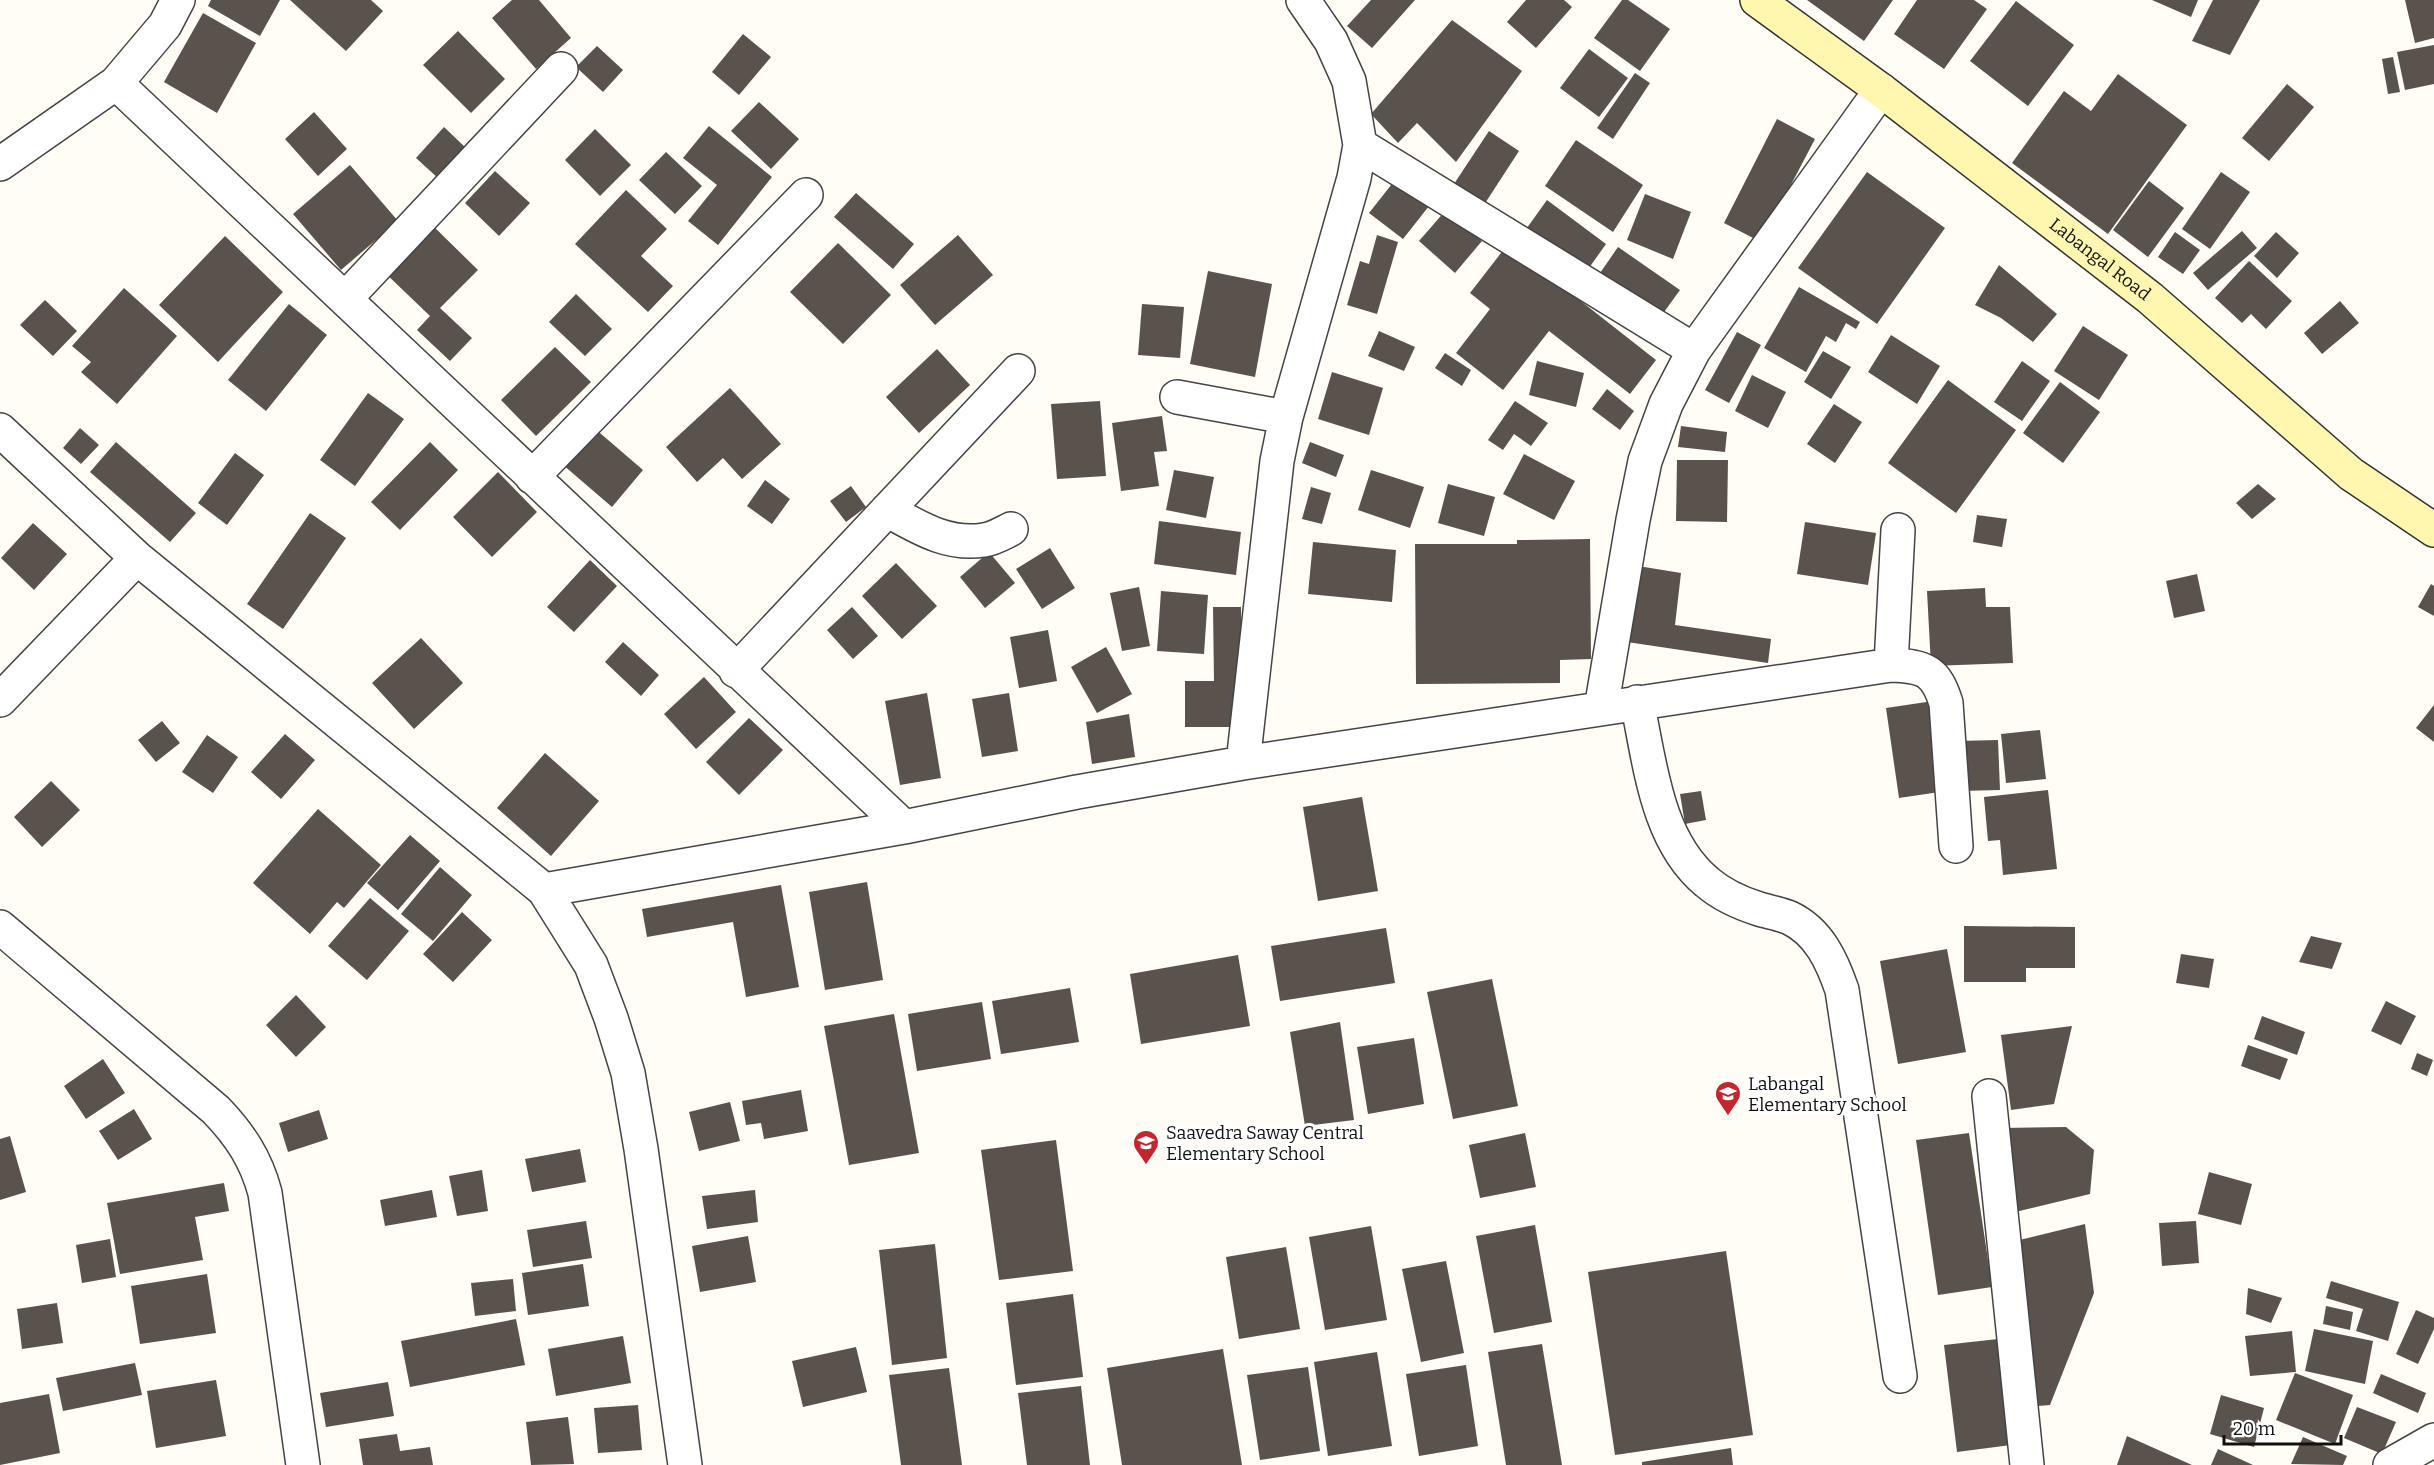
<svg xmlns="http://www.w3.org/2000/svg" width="2434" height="1465" font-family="Bitter,serif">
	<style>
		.building { fill: #5a524d }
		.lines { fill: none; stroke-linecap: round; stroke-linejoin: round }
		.street-casing { stroke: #444; stroke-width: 36 }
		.secondary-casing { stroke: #333; stroke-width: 36 }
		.street { stroke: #fff; stroke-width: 33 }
		.secondary { stroke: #fff6b0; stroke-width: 33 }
		.labels { text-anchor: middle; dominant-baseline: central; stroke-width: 6; stroke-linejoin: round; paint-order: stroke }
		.street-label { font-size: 18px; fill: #111; stroke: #fff }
		.poi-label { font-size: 18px; fill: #111; stroke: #fff; text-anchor: start }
	</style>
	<rect width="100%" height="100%" fill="#fffdf5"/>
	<path class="building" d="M211,0H280L260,36L208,6Z
		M290,0H371L383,11L346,51Z
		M512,0H539L571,38L536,69L492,18Z
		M1371,0H1415L1372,48L1347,26Z
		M1526,0H1564L1572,7L1536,48L1507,22Z
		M1622,0H1628L1670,29L1640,71L1594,38Z
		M1807,0H1893L1864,41Z
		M1917,0H1974L1987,9L1944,69L1894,34Z
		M2152,0H2198L2191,17Z
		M2213,0H2260L2230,55L2192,41Z
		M2405,0H2434V38L2415,43Z
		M2016,1L2074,45L2028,106L1970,61Z
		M203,13L256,43L217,113L164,82Z
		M1452,20L1522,71L1456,162L1417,123L1398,143L1371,114Z
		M458,31L505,79L471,113L423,65Z
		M743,34L771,57L739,95L712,72Z
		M2434,45V84L2405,90L2397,52Z
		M597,46L623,70L603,92L576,67Z
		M1589,49L1628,78L1599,117L1560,88Z
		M2393,57L2400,92L2388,94L2382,59Z
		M1635,73L1650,83L1613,139L1597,128Z
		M2118,74L2187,125L2108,234L2012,163L2064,91L2091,111Z
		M2287,84L2314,107L2269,161L2242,138Z
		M759,102L799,139L771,169L731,131Z
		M314,112L347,149L318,176L285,139Z
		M1777,119L1815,139L1761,242L1724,223Z
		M709,126L772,177L718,245L688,221L717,185L683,158Z
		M444,127L467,149L439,179L416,158Z
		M595,129L631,165L600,196L565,160Z
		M1489,131L1519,151L1480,211L1450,190Z
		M1576,140L1643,185L1613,232L1545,186Z
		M666,152L702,186L675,214L639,180Z
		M350,165L398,221L341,270L293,214Z
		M495,171L530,203L499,236L465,203Z
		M1867,172L1945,228L1877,324L1798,268Z
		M2221,172L2250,192L2210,249L2182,229Z
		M1399,175L1433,201L1403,239L1369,213Z
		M2149,181L2184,208L2148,257L2113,230Z
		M626,190L667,229L641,256L673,286L648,312L575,244Z
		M856,193L914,244L893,269L834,217Z
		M1645,194L1691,212L1673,259L1627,240Z
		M1547,200L1606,244L1584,275L1524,232Z
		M1446,210L1482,241L1455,273L1419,241Z
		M428,221L478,270L440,308L472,338L450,361L417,330L430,316L381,269Z
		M2242,231L2257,248L2208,290L2193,273Z
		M2175,232L2200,250L2183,274L2158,257Z
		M2276,232L2299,253L2277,278L2254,256Z
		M958,235L993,275L935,325L900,285Z
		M1377,235L1398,242L1377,314L1347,305L1360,261L1369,264Z
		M225,236L283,292L218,362L159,305Z
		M838,243L891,295L843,344L790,292Z
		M1508,244L1656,360L1630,394L1549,331L1503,390L1456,353L1490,309L1470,293Z
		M1618,247L1680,290L1659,319L1598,276Z
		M2249,261L2292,301L2266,329L2251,314L2242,323L2215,298Z
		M1999,265L2057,314L2033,342L2001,318L1975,305Z
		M1208,271L1272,284L1255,377L1190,364Z
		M1799,287L1860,322L1856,329L1846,323L1836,342L1826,336L1806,372L1764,348Z
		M124,288L177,336L117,404L81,372L91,362L72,346Z
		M576,294L612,329L585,356L549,322Z
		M45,300L77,331L53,356L20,325Z
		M2340,301L2359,323L2322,354L2304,333Z
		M289,304L327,335L266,411L228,380Z
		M1142,304L1184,307L1180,358L1138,355Z
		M2083,326L2128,355L2099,400L2054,371Z
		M1379,331L1415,347L1404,371L1368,356Z
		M1737,332L1761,345L1729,403L1705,390Z
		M1891,335L1940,366L1917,404L1868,372Z
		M555,347L591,382L536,436L501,400Z
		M937,349L970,385L919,433L886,397Z
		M1823,351L1851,367L1831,399L1804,382Z
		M1445,353L1471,370L1462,386L1435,368Z
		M1537,361L1584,373L1576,407L1529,395Z
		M2022,361L2050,381L2022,421L1994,402Z
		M1332,372L1383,388L1369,435L1318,419Z
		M1752,375L1786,392L1768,428L1735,411Z
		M1948,380L2016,430L1956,513L1888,463Z
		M2060,382L2100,412L2063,463L2023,433Z
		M730,388L781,444L742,479L723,458L697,482L666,447Z
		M1607,389L1634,411L1620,430L1592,409Z
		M368,393L404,419L355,486L320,460Z
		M1100,401L1106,476L1057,479L1051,404Z
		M1515,401L1548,423L1531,446L1514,434L1503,450L1488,440Z
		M1834,404L1862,422L1835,463L1807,444Z
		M1162,416L1167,451L1154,452L1159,486L1121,491L1112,423Z
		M1681,426L1727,432L1725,452L1678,447Z
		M593,427L643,470L612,507L562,464Z
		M80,428L99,445L81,464L63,448Z
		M116,442L196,513L170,542L90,472Z
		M430,442L458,470L400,530L371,502Z
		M1310,442L1344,455L1336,477L1302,463Z
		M235,453L264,475L227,525L198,503Z
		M1524,454L1575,481L1554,520L1503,494Z
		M1677,460H1728L1727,522L1676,521Z
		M1174,470L1214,477L1206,518L1166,510Z
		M1371,470L1424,487L1410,528L1358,510Z
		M498,472L537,512L492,557L453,517Z
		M765,480L790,499L772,524L747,506Z
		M1448,484L1495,497L1484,536L1438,523Z
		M2258,484L2276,499L2252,519L2236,503Z
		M851,486L866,507L846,522L830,501Z
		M1311,487L1331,493L1322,524L1302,519Z
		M310,513L346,538L283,629L247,604Z
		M1977,515L2007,519L2002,547L1973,542Z
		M1159,521L1241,532L1236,575L1154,564Z
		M1805,522L1876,533L1868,585L1797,574Z
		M33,523L67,554L34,590L1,558Z
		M1590,539L1591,659L1560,660V683L1416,684L1415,544H1517V540Z
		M1313,542L1396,550L1392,602L1308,594Z
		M1050,548L1075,588L1042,609L1016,569Z
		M989,552L1015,583L985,608L960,577Z
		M590,560L617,586L574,632L547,607Z
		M896,563L937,606L902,639L862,596Z
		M1638,566L1681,573L1675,625L1771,639L1768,663L1627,642Z
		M2197,574L2205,611L2174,618L2166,581Z
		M2431,584L2434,586V616L2418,607Z
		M1139,587L1150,646L1122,651L1110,593Z
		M1985,588L1986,607H2010L2013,663L1931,666L1927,591Z
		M1161,591L1208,595L1204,654L1157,651Z
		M852,607L878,636L853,659L827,630Z
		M1213,607H1241L1242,727H1185V681H1214Z
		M1048,630L1057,681L1019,688L1010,637Z
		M421,638L463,683L414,729L372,683Z
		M623,642L659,675L641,696L605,662Z
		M1106,647L1132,694L1097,713L1071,667Z
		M704,677L736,712L696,749L664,714Z
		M927,693L941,778L900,785L885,701Z
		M1009,693L1018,751L982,757L972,699Z
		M1940,700L1953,790L1899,798L1886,708Z
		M2434,705V742L2416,728Z
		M1129,714L1135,757L1092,764L1086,722Z
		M749,718L783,750L739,795L706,762Z
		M162,721L180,743L156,762L138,740Z
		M2040,730L2046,779L2006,783L2001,734Z
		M285,734L315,760L281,799L251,772Z
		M207,735L238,757L213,793L182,772Z
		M1998,740L2000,790L1960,791L1957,741Z
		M545,753L599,801L551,856L497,808Z
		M51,781L80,810L42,847L14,817Z
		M2048,790L2057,869L2003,875L2000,840L1988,841L1984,797Z
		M1701,791L1706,820L1685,824L1680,794Z
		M1362,797L1378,891L1318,901L1303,807Z
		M318,809L381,865L344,908L337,902L310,934L253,883Z
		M410,835L440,861L398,910L367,883Z
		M440,867L472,895L433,941L401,914Z
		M867,882L883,980L825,990L809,892Z
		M781,885L799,987L746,997L733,922L647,937L642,909Z
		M370,898L409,931L367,980L328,946Z
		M462,912L492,940L453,982L423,954Z
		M1964,926L2075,927V968H2026V982H1964Z
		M1386,928L1395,983L1280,1001L1271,946Z
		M2311,936L2342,943L2332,969L2299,962Z
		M1947,949L1966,1052L1898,1064L1880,961Z
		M2181,954L2214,959L2209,988L2176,983Z
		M1238,955L1250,1026L1141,1044L1130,974Z
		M1492,979L1518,1106L1453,1119L1427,992Z
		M1070,988L1079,1042L1001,1054L992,1001Z
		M296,995L326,1027L296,1057L266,1025Z
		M2386,1001L2416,1016L2401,1045L2371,1031Z
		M982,1002L991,1059L917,1071L908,1014Z
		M894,1014L919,1153L849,1165L824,1026Z
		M2262,1016L2305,1032L2297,1055L2254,1039Z
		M1340,1022L1354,1120L1305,1126L1290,1032Z
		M2072,1026L2054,1104L2011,1110L2001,1035Z
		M1414,1038L1424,1104L1368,1114L1357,1047Z
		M2248,1045L2288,1059L2280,1080L2241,1066Z
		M2417,1053L2433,1060L2427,1076L2411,1069Z
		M103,1059L125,1093L86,1119L64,1086Z
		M801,1090L808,1131L764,1139L761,1123L746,1125L742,1101Z
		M730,1102L740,1141L699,1151L689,1112Z
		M134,1109L152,1139L118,1160L99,1131Z
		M319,1110L328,1139L288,1152L279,1123Z
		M2066,1127L2094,1150L2090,1194L2007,1214L2001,1128Z
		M1525,1133L1536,1187L1480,1198L1469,1145Z
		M1969,1133L1992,1287L1938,1295L1916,1140Z
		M10,1136L26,1192L0,1200V1139Z
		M1056,1140L1073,1271L999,1280L981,1150Z
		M580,1149L586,1182L532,1192L525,1159Z
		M482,1170L488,1211L457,1216L449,1176Z
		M2209,1172L2252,1184L2241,1225L2198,1214Z
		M224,1183L229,1211L195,1217L203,1260L120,1274L107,1203Z
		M432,1190L437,1217L385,1226L380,1200Z
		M755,1190L758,1222L707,1229L702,1196Z
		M586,1221L592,1258L533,1267L527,1230Z
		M2196,1221L2199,1263L2162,1266L2159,1223Z
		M2085,1224L2094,1293L2050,1405L2026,1407L2007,1243Z
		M1535,1225L1552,1322L1494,1333L1476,1236Z
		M1371,1226L1387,1320L1325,1330L1309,1237Z
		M748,1236L756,1282L700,1292L692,1246Z
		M110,1239L116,1277L82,1283L76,1245Z
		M935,1244L947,1358L892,1365L879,1250Z
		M1286,1247L1300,1329L1239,1339L1226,1257Z
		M1726,1251L1753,1435L1615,1455L1588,1272Z
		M1446,1261L1464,1353L1421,1362L1402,1269Z
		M583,1264L589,1306L528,1315L522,1273Z
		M207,1274L216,1333L140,1344L131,1286Z
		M513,1279L516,1311L475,1316L471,1283Z
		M2331,1281L2399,1302L2388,1341L2356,1331L2363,1309L2326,1298Z
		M2248,1288L2282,1298L2271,1323L2246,1314Z
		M1073,1294L1083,1377L1016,1385L1006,1303Z
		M57,1303L63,1343L22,1349L17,1309Z
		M2326,1306L2353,1312L2350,1330L2323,1324Z
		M2416,1310L2434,1318V1329L2418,1364L2396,1354Z
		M516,1319L525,1365L410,1387L401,1341Z
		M2314,1329L2373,1341L2365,1384L2305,1371Z
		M2292,1331L2296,1372L2250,1376L2245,1336Z
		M623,1336L631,1383L556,1396L548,1349Z
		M1998,1339L2011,1445L1957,1452L1944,1345Z
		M1542,1344L1562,1465H1506L1488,1352Z
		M856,1347L867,1392L803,1407L792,1361Z
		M1223,1349L1242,1465H1122L1107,1368Z
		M1377,1352L1392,1446L1328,1456L1314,1362Z
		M135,1363L142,1395L63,1411L56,1378Z
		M1466,1365L1478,1446L1419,1456L1406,1374Z
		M1308,1367L1320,1451L1260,1460L1247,1375Z
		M949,1368L962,1465H901L889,1375Z
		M2295,1373L2353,1395L2335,1444L2276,1420Z
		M2381,1374L2426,1393L2418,1413L2373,1393Z
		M216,1380L226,1436L156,1448L147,1391Z
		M388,1382L394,1416L326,1427L320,1393Z
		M1081,1386L1090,1465H1027L1018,1393Z
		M49,1394L60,1453L0,1465V1403Z
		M2221,1395L2264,1408L2254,1447L2210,1434Z
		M638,1405L642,1450L598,1453L594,1408Z
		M2357,1407L2396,1422L2382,1454L2344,1438Z
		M568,1417L574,1464L531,1465L526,1422Z
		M397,1434L400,1451L430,1447L433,1465H363L359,1439Z
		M2127,1436L2192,1465H2117Z
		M2303,1437L2347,1456L2343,1465L2291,1464Z
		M1731,1448L1733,1465H1642V1462Z
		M2218,1449L2253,1465H2211Z"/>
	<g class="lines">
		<defs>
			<path id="street" d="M116,83L904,827
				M1360,145L1694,350
				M0,164L116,83L165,25L178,0
				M345,299L561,69
				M1177,397L1286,417
				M0,430L137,558L544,890L591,965L611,1018L628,1073L641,1149L685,1465
				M532,477L806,195
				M887,510C918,527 947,546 984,540C993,539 1003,533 1011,529
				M1891,665L1898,530
				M736,671L1018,371
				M0,700L137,558
				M1637,702C1650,762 1656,840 1707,882C1722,895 1740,903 1759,909C1769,912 1781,914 1790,918C1819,932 1832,961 1842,990L1900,1376
				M1601,709L1633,520L1645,461L1666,404L1694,350L1881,90
				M1243,763L1277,461L1286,417L1354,178L1360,145L1349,81L1331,41L1303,0
				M544,890L904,827L1077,792L1243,763L1891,665C1925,666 1936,671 1946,703L1956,846
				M0,927L216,1110C240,1135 256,1159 265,1193L303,1465
				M1989,1096L2027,1465
				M2390,1465L2434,1440"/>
			<g id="secondary">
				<path id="s1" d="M1757,0L1881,90L2150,298L2351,474L2434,530"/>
			</g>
		</defs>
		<use href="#street" class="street-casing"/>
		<use href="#secondary" class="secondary-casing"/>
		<use href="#street" class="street"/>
		<use href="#secondary" class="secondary"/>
	</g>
	<defs>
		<symbol id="school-pin" viewBox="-11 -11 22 30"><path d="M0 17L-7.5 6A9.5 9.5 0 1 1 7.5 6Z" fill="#c4262e" stroke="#fff"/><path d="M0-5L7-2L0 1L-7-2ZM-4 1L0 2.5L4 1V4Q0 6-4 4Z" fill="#fff"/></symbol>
	</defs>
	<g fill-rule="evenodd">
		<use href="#school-pin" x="1713" y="1079" width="30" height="40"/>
		<use href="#school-pin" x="1131" y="1128" width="30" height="40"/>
	</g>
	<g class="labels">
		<g class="street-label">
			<text stroke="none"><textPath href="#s1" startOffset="430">Labangal Road</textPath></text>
		</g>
		<g class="poi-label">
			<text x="1748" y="1084">Labangal<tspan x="1748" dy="21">Elementary School</tspan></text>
			<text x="1166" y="1133">Saavedra Saway Central<tspan x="1166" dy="21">Elementary School</tspan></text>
		</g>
	</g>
	<path d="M2224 1435v9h117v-9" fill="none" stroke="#111111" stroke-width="3"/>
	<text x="2233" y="1435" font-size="18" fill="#111111" stroke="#ffffff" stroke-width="4.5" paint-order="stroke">20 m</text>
</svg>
